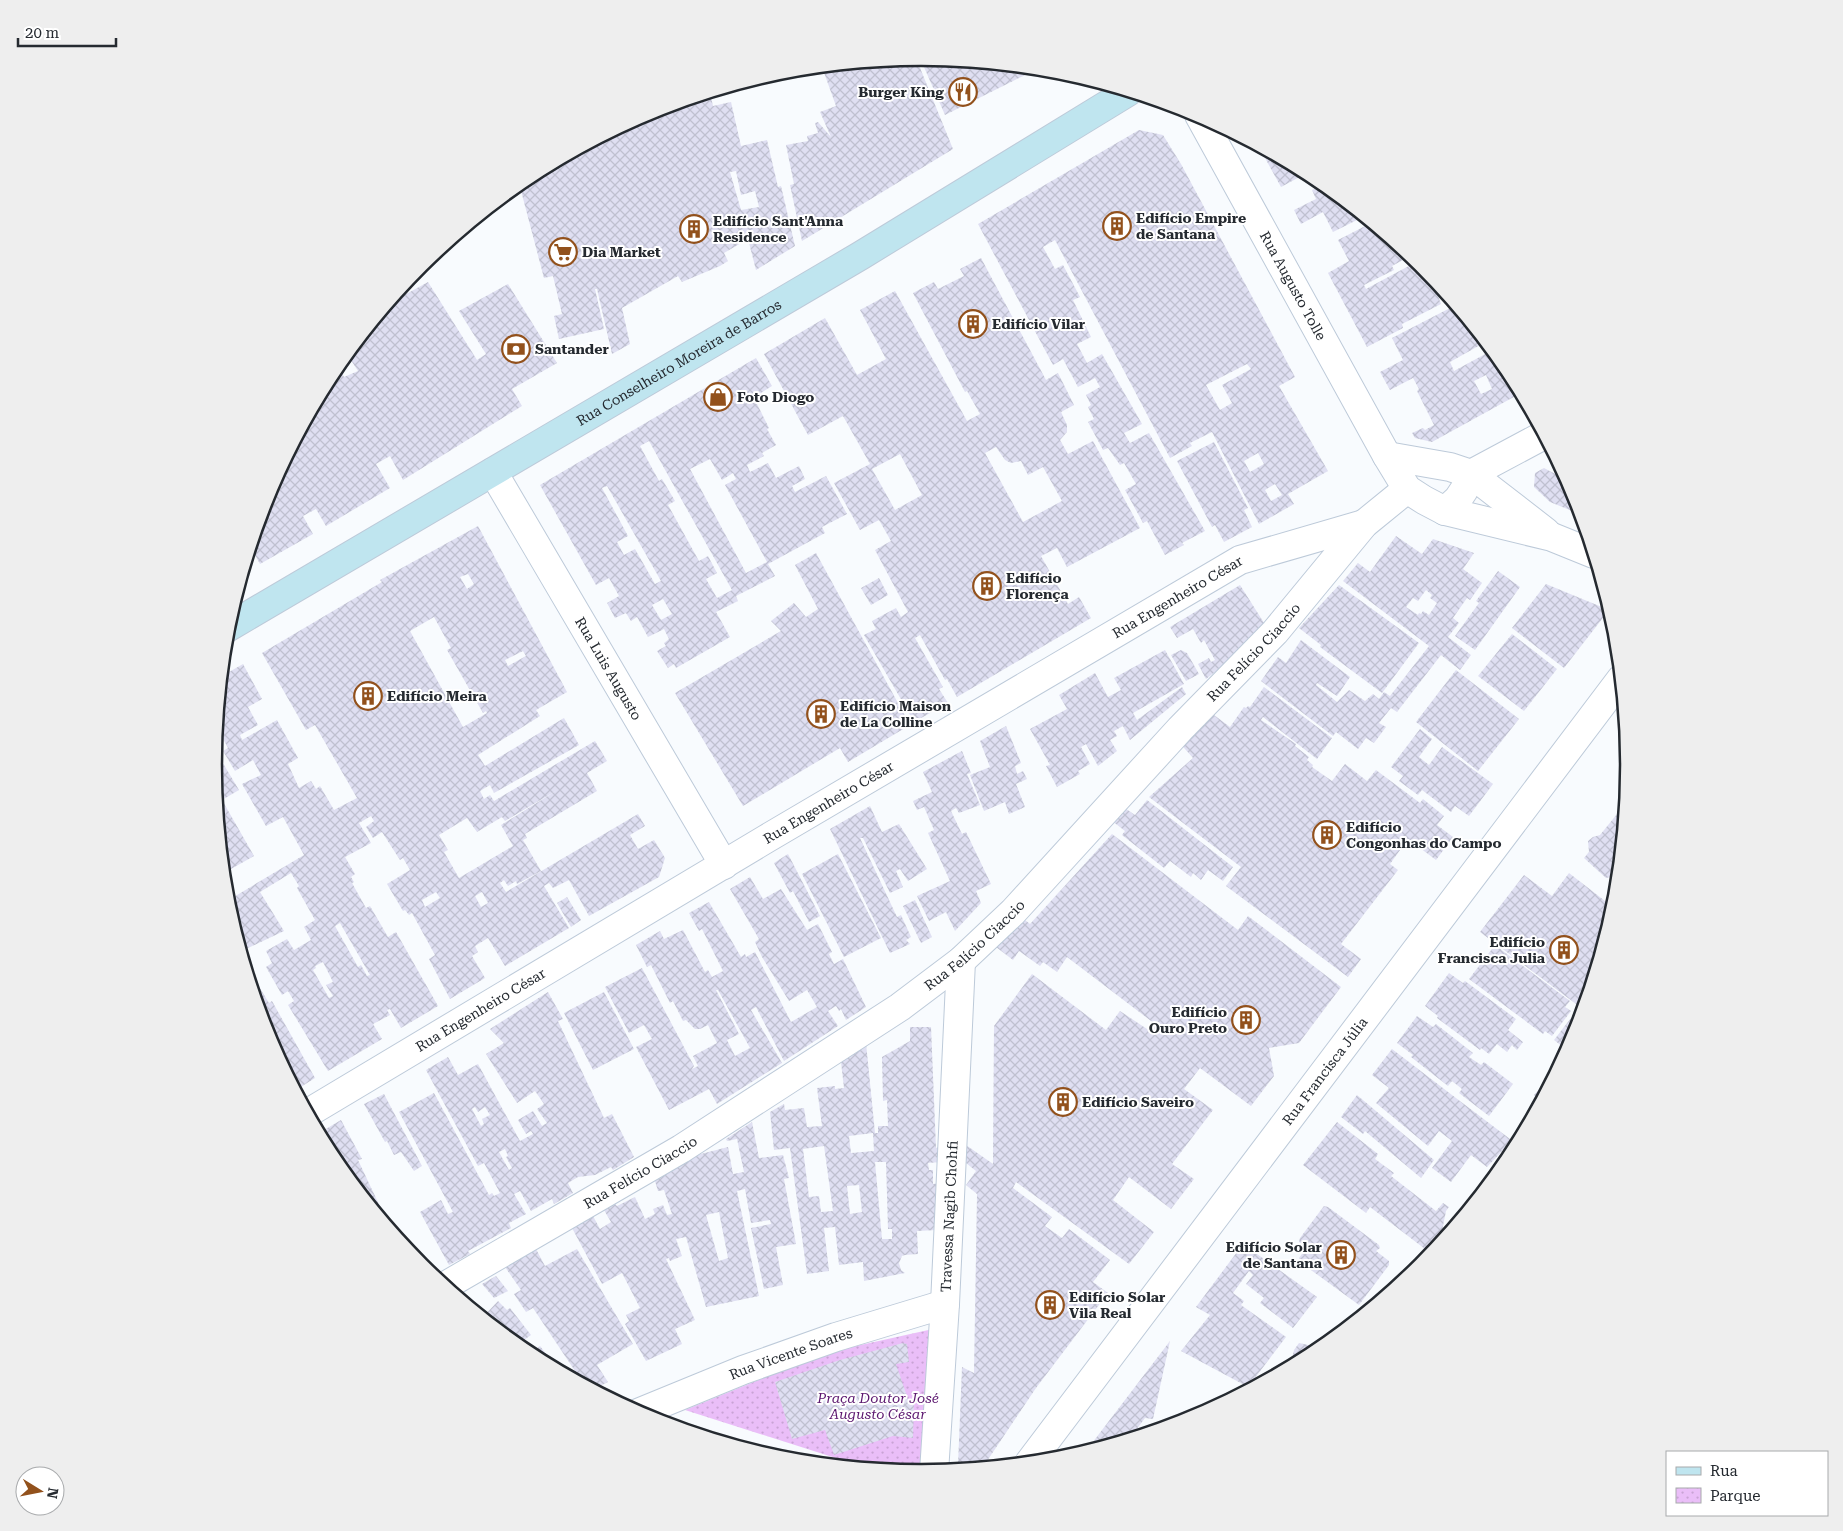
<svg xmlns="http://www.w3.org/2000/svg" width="1843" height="1531" font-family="'Roboto Serif',serif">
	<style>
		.park { fill: url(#park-dots) }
		.building { fill: url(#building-cross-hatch); fill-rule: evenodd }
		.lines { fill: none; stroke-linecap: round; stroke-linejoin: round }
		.street-casing { stroke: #bdcad9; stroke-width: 30 }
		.secondary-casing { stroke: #bdcad9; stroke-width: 30 }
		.street { stroke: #fff; stroke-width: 28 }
		.secondary { stroke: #bfe5ef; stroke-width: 28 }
		.labels { text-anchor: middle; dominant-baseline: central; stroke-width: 4; stroke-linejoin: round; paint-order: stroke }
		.poi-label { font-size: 14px; font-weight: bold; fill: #252a30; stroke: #fff; text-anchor: start }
		.street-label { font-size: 14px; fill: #252a30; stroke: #fff }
		.park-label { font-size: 14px; font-style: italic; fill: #5c176f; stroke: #fff }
		.rim { fill: none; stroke: #252a30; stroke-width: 2.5 }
	</style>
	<defs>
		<pattern id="park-dots" width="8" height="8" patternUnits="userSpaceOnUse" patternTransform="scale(1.25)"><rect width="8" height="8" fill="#eabef8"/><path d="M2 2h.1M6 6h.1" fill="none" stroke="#c9a3d5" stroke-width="1.8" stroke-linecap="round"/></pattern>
		<pattern id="building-cross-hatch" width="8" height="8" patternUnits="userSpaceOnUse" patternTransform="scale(1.25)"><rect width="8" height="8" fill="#dfdff2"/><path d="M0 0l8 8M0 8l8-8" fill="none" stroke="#bfc0d0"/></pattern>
	</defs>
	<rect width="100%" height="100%" fill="#f8fbfe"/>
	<path class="park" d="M942,1327L922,1473L867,1468L685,1410L773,1374L847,1348Z"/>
	<path class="building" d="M916,58L953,149L802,241L790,185L794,184L786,145L808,141L807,136L818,133L815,123L818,122L831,137L820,112L836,106L822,67Z
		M920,58H922L1037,69L945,115Z
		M710,93L713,106L731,102L741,146L767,140L778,187L781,186L795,246L756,270L748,239L724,253L728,261L720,266L682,282L678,276L622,308L630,344L612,354L597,289H595L604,329L559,339L554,316L562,314L553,276L544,278L520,187L564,158L567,156L568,162L593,142L651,111ZM736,171L741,195L755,191L759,207L741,210L730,172Z
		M1139,130L1163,135L1181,164L1295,377L1279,386L1328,471L1288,494L1294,504L1259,524L1212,432L1190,443L1192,446L1170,458L1055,240L1043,247L1055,269L1063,265L1080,297L1073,300L1091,337L1077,344L1087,363L1102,354L1142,424L1124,433L1130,443L1149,433L1205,531L1182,543L1184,545L1165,555L1147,521L1143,523L1125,490L1136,484L1124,463L1120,465L1108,448L1103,450L1088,422L1094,419L1088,407L1091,405L1086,395L1100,387L1095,378L1078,387L1063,359L1053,365L978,224ZM1247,364L1251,369L1222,385L1232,403L1220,410L1206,385ZM1258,453L1264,464L1250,472L1244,461ZM1275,484L1282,495L1271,501L1265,490Z
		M1259,147L1307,173L1281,187Z
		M1324,184L1347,203L1363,217L1333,232L1323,212L1301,224L1294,210L1316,199L1312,190Z
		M1371,223L1403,249L1398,251L1403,260L1392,266L1394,270L1364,285L1366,289L1418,261L1445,293L1438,296L1441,304L1402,324L1403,328L1367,347L1328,273L1349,261L1338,240Z
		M981,258L1046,380L1058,373L1074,405L1061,412L1067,425V432L1060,440L1068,454L1093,441L1140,528L1067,567L1057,548L1041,556L1068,604L1079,597L1091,618L957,697L947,679L945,680L920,635L915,638L943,687L939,689L948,703L914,722L864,635L876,629L872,621L896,608L901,617L908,612L875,550L891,541L879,520L860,530L834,483L870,464L843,416L808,435L764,354L825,318L857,375L886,359L860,310L895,291L967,421L980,414L967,391L965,392L913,293L934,282L938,289L964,276L960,269ZM996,447L1005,460L1011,463L1021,461L1028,475L1043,467L1062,501L1023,522L985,453ZM900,454L922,495L895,510L872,469Z
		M428,282L477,360L486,354L459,311L508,284L557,363L512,389L522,406L509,414L403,480L390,456L376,464L390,488L326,526L316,509L303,516L313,534L260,564L255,555L248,558L268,494L281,469L291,463L288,457L333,372L338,366L344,377L358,371L347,354L390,303Z
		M1452,307L1454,313L1460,310L1510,372L1521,393L1432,442L1415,438L1412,433L1423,428L1425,430L1434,425L1417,391L1419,389L1413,378L1390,390L1380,372L1403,360L1392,338ZM1482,344L1487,353L1454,371L1450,362ZM1486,375L1492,389L1481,394L1474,381Z
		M756,358L772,386L761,393L764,398L756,402L769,428L767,429L776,445L762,453L764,456L747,465L750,472L768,463L776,478L799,466L805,479L792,486L795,492L826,476L847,514L822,527L825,533L768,564L775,576L736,596L738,601L716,612L730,637L676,668L674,664L668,668L657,651L666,646L664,643L669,639L664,629L648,637L637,617L631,621L626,613L615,618L607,603L619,596L609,578L596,585L540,485ZM649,441L732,590L717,598L706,579L717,573L708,556L699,561L668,505L675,501L662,479L659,481L640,446ZM710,459L722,480L733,473L736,479L725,485L767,562L746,573L690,469ZM607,486L661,581L655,584L635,549L624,555L617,542L628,536L602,488ZM663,599L672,614L661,620L652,605Z
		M1214,442L1248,508L1244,510L1252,527L1224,542L1215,525L1212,527L1177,461Z
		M1561,466L1576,495L1582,515L1550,502L1534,487L1535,473L1544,468L1559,476L1556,469Z
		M478,526L567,692L536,710L540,716L478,755L485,766L564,718L579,745L494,793L490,785L480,791L484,799L490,795L494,801L595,741L607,761L587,773L597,791L525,834L527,838L523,840L541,871L517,884L516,881L508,886L504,880L500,883L506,892L638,814L645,826L630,835L638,849L654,840L665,858L659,877L589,916L569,880L553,888L549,883L544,886L569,928L505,966L488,938L475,946L478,952L472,956L485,978L450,999L429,959L435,955L412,913L409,915L405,910L403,911L387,884L410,870L403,858L400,860L382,832L373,838L366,827L374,821L371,816L359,823L371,843L345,857L355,874L351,877L354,882L352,883L366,908L370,906L388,937L396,932L438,1006L401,1028L390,1009L387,1010L390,1015L373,1024L382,1039L328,1071L288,1005L294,1001L288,991L282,995L266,967L272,963L266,951L287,939L294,950L311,940L304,927L315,920L297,888L299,886L291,873L260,892L284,931L246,949L245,946L241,948L227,903V901L304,855L283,817L266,826L242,784L261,775L253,760L235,771L223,751L228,748L217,728L222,676L243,664L262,699L248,707L258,725L240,735L242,740L277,720L298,758L288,764L299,788L311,781L316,789L320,786L334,810L357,798L315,725L306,730L262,653L382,582L380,580ZM468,574L474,584L467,589L460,577ZM434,617L451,648L447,650L483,713L486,711L487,713L463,727L410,631ZM523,651L526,656L508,666L505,660ZM559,789L501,825L513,846L459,878L444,852L448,850L439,835L467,818L477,832L502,817L505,821ZM436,892L440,898L425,907L422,900ZM482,892L488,903L481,907L475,896ZM340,923L370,975L367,976L361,965L358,967L335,926ZM323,962L333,982L326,985L333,996L329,998L313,970L316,968L315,966Z
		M1396,536L1422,554L1433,539L1474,553L1463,569L1482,583L1470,600L1467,598L1453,618L1459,623L1448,637L1471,655L1460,670L1441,655L1397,712L1391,708L1379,723L1386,727L1374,743L1366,738L1358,749L1336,732L1333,736L1261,681L1278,657L1286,663L1301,640L1350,677L1337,696L1317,683L1316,685L1337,702L1349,690L1365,701L1373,694L1379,699L1384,692L1390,696L1429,646L1343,581L1358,563L1370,572ZM1426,590L1432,595L1430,598L1437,603L1429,615L1423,611L1421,614L1419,613L1418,615L1406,607L1413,598L1418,601Z
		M816,553L910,725L848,762L840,748L743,806L675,693L781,631L771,621L794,603L806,617L818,609L795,565Z
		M1498,571L1520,587L1475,650L1455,636L1479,603L1476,601Z
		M879,578L888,595L871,605L861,588Z
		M1546,584L1609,610L1564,668L1512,628Z
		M1240,585L1266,626L1233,658L1206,679L1198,664L1209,658L1211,662L1215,660L1204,640L1201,643L1193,629L1177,638L1170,627Z
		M1339,585L1419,643L1382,693L1320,647L1321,645L1299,628Z
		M1512,634L1557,669L1524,711L1478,676Z
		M1165,650L1184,684L1133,713L1137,720L1182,687L1186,694L1130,740L1123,726L1114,731L1117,736L1110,740L1117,751L1098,766L1086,744L1081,747L1090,764L1078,771L1080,774L1057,787L1046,766L1050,765L1030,729L1067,709L1059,695L1095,673L1108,697L1121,690L1114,678Z
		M1181,650L1187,653L1199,674L1186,681L1171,655Z
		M1456,670L1519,719L1478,771L1416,722Z
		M1264,687L1332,738L1317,759L1263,717L1261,720L1296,744L1295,746L1309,757L1307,760L1313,765L1312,767L1332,781L1345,764L1367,781L1376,770L1420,803L1423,799L1444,816L1437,825L1453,837L1436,860L1408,839L1390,864L1398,870L1341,944L1361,959L1348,977L1226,886L1241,867L1149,797L1193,758L1177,740L1210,712L1230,727L1244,707L1246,708L1248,706L1250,707Z
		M1006,726L1021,763L1015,766L1017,774L1023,771L1027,779L1016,784L1025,807L1009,814L1005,802L984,811L970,775L990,767L980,741Z
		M1420,729L1432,739L1419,757L1429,765L1442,747L1493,784L1469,816L1455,806L1451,812L1422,790L1418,795L1399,781L1403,776L1391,767Z
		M215,750L239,790L222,800L254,856L224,873L214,765Z
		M962,751L971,773L967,774L980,805L959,813L956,808L951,811L962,834L966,832L991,884L976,891L981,903L955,931L946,912L929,921L917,896L950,881L928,833L934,830L924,807L917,810L913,801L932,792L923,772Z
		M1147,800L1233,867L1223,881L1208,870L1201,880L1193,873L1191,877L1170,861L1164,868L1122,835L1125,831L1107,817L1119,804L1135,815Z
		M1626,803L1619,875L1606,878L1584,858L1589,852L1588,841L1593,837L1600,835Z
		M870,806L882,832L899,824L927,869L908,881L900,869L896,871L903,887L890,893L863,838H860L897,917L901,915L911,937L906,940L910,944L890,953L830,829Z
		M1112,834L1238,930L1248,916L1341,987L1299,1043L1269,1048L1274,1076L1251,1106L1200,1068L1184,1089L1213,1110L1172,1164L1194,1179L1171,1209L1129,1177L1113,1200L1154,1232L1129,1264L1016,1182L1013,1188L1052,1217L1045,1226L1062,1238L1069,1229L1110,1260L1093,1282L1108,1293L1036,1388L983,1467L958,1465L962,1367L974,1373L977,1194L966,1185L976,1171L966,1163V1145L993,1164L994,1026L1032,974L1106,1030L1120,1011L1150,1031L1155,1024L1067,957L1057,972L1043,962L1040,966L1019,951L1013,960L996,947L1020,916L1030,924Z
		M788,854L820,916L809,922L793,891L790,893L774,863Z
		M838,854L881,938L844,957L802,874Z
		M1569,873L1614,908L1584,1010L1480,932L1524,875L1552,896Z
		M750,877L763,899L781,889L807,930L818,924L832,952L829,954L834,964L843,959L866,1007L846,1020L841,1009L839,1011L836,1006L828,1011L838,1026L784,1061L756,1007L751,1010L782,1063L717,1104L709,1089L669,1110L636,1047L652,1039L644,1025L629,1033L605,987L642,968L694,1066L692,1069L698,1066L693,1056L717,1043L708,1025L700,1029H695L686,1020L683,1021L673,1001L670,1003L651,965L647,967L636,945L660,931L664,939L683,930L705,972L708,970L712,977L723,971L702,929L699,931L689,913L709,902L741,957L745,954L746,957L755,952L791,1022L817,1007L807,990L789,1001L762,957L755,942L759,939L730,889ZM716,990H718L750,1048L735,1056L727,1040L739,1034Z
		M567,897L581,920L571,927L557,903Z
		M915,900L932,937L921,943L903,906Z
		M1495,945L1570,1001L1565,1007L1571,1011L1552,1036L1545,1031L1543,1034L1469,979Z
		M1449,973L1463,983L1465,981L1516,1019L1508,1030L1523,1042L1517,1050L1512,1045L1507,1052L1497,1044L1489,1054L1481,1048L1480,1050L1437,1018L1438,1016L1425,1006Z
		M258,985L269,1003L272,1001L315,1078L296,1090L267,1036L253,988Z
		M548,992L563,1019L558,1021L604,1118L612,1114L634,1157L613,1170L611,1167L595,1175L578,1177L568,1183L573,1193L554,1204L552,1199L531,1211L520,1191L514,1194L526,1214L509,1223L511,1228L468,1251L470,1254L449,1265L420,1212L441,1200L448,1214L453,1212L399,1112L434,1093L489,1195L492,1193L494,1196L500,1193L484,1163L478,1166L426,1070L448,1057L458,1075L478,1064L520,1141L533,1134L531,1131L526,1134L518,1120L533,1111L542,1126L547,1123L537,1109L544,1104L535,1091L517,1103L486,1054L504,1043L490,1029ZM475,1107L478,1112L485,1107L490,1115L482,1119L484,1124L481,1126L472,1109ZM505,1149L508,1156L506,1157L512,1168L509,1170L499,1152Z
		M604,992L634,1049L593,1070L564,1013Z
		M1578,1009L1583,1013L1575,1037L1568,1051L1554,1040Z
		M1417,1016L1433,1027L1436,1024L1473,1053L1469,1057L1481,1065L1484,1062L1513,1084L1489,1116L1459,1093L1462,1089L1452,1081L1448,1086L1411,1057L1413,1055L1397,1043Z
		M910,1027H931L936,1148L940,1147L941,1162L928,1163L929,1170H933V1184L941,1183L937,1230L917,1231L918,1254L905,1255L902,1256L899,1263L901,1270L905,1273L864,1281L863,1262L839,1265L835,1227L824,1228L829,1271L807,1274L790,1148L774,1150L770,1112L784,1104L785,1110L804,1108L807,1127L822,1126L817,1088L835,1086V1089L844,1088L841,1062L866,1043L875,1133H878V1126H888L887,1100L883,1101L882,1057L910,1041ZM873,1133L874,1151L851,1153L849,1136ZM824,1146L833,1211L821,1212L819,1196L809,1197L803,1149ZM875,1162H886L888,1229H892V1239H882ZM859,1185L862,1212L850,1214L847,1186Z
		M1392,1049L1452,1095L1514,1142L1503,1150L1487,1167L1471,1155L1451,1182L1432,1168L1452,1141L1439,1131L1428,1146L1376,1103L1389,1088L1372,1075Z
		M1551,1076L1554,1078L1541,1101L1534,1095Z
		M384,1094L422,1166L414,1171L401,1152L394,1155L387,1141L385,1142L364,1104Z
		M1357,1095L1434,1160L1421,1178L1365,1131L1363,1134L1341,1117Z
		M341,1120L362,1159L358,1160L384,1215L381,1217L333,1159L319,1133Z
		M752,1122L759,1158L783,1155L789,1178L784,1179L796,1244L776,1247L783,1285L764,1289L751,1228L771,1224L770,1220L751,1223L745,1189L737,1191L759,1296L706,1307L686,1237L676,1239L682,1256L670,1261L669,1258L666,1259L695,1320L675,1329L682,1344L646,1361L625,1324L629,1321L626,1315L640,1308L622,1273L602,1284L572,1228L593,1216L600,1229L611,1222L604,1210L615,1204L617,1206L635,1197L645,1219L655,1214L653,1209L663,1205L667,1215L672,1214L664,1190L658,1191L655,1181L697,1155L728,1147L733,1174L744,1172L737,1139L727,1141L726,1139ZM719,1212L728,1258L719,1261L706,1215Z
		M1337,1122L1378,1154L1375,1159L1394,1173L1391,1176L1436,1211L1443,1203L1449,1207L1446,1211L1439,1246L1427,1260L1421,1255L1425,1249L1370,1207L1366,1213L1303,1165Z
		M1324,1206L1328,1207L1379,1245L1380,1248L1376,1251L1389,1261V1265L1359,1305L1300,1262L1301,1260L1299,1258L1307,1247L1299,1242L1300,1238Z
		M389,1218L402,1242H401L384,1221Z
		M1243,1244L1317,1297L1293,1328L1260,1303L1264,1298L1246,1284L1253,1275L1249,1271L1233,1293L1244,1301L1241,1305L1286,1337L1248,1387L1181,1351L1210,1315L1196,1307Z
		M536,1249L545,1266L577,1249L633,1344L597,1365L608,1382L594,1389L586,1381L583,1383L533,1308L526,1312L514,1294L521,1290L505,1267Z
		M496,1276L508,1291L494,1298L482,1284Z
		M498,1301L507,1310L510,1308L531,1335L524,1340L535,1350L540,1346L559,1371L528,1354L483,1317Z
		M1170,1341L1153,1419L1145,1418L1136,1430L1142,1435L1086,1451Z
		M903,1343L907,1344L909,1362L896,1364L908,1399H914L913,1438L893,1436L834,1455L825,1430L792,1439L775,1382L840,1360Z
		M1299,1343L1322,1348L1315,1354L1290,1368L1294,1350Z"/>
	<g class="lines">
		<defs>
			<g id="street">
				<path id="s1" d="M1199,115L1387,456L1407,489L1424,500L1445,511L1552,537L1594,554"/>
				<path d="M1387,456L1450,467L1471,474L1546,532"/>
				<path id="s2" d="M493,472L724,865"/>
				<path d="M1445,511L1458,499L1464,490L1471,474L1544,435"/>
				<path id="s3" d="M308,1113L766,839L1240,560L1364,524"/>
				<path id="s4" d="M445,1286L681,1149L900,1007L961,961L1013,912L1180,729L1275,632L1364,524L1407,489"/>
				<path id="s5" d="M638,1413L743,1370L836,1337L945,1304"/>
				<path id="s6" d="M1029,1463L1621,679"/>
				<path id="s7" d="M934,1472L945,1304L961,961"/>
			</g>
			<g id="secondary">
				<path id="s8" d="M227,628L860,256L1128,92"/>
			</g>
		</defs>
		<use href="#street" class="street-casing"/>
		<use href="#secondary" class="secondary-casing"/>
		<use href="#street" class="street"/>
		<use href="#secondary" class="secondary"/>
	</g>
	<defs>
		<symbol id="restaurant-ring" viewBox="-11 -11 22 22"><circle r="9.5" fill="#fff" stroke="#92511c" stroke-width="1.5"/><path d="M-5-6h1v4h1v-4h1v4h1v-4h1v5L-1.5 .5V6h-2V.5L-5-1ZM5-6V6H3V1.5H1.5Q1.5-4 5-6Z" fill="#92511c"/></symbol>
		<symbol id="building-ring" viewBox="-11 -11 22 22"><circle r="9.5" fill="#fff" stroke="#92511c" stroke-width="1.5"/><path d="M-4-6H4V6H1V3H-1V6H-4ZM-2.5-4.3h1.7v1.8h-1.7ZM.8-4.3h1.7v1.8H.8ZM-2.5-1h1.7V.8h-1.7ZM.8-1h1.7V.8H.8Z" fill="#92511c"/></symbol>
		<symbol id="supermarket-ring" viewBox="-11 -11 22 22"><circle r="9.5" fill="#fff" stroke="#92511c" stroke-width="1.5"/><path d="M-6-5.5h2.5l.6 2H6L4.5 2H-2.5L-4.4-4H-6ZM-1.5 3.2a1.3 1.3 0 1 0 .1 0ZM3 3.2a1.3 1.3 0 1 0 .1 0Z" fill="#92511c"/></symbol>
		<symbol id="bank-ring" viewBox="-11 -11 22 22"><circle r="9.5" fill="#fff" stroke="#92511c" stroke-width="1.5"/><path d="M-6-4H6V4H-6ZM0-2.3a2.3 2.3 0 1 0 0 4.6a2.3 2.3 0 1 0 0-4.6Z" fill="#92511c"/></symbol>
		<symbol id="shop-ring" viewBox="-11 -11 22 22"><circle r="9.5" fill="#fff" stroke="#92511c" stroke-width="1.5"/><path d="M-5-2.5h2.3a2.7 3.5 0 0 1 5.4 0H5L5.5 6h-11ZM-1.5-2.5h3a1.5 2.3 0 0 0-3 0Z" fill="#92511c"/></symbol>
	</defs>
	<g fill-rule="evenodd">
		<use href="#restaurant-ring" x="947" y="76" width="32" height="32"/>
		<use href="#building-ring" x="1101" y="210" width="32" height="32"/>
		<use href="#building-ring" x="678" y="213" width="32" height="32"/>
		<use href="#supermarket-ring" x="547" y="236" width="32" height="32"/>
		<use href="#building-ring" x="957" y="308" width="32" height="32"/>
		<use href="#bank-ring" x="500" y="333" width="32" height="32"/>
		<use href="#shop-ring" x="702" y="381" width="32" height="32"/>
		<use href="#building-ring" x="971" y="570" width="32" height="32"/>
		<use href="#building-ring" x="352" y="680" width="32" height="32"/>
		<use href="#building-ring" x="805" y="698" width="32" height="32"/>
		<use href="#building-ring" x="1311" y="819" width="32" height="32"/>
		<use href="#building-ring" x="1548" y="934" width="32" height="32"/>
		<use href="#building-ring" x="1230" y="1004" width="32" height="32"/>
		<use href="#building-ring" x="1047" y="1086" width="32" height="32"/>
		<use href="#building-ring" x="1325" y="1239" width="32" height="32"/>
		<use href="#building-ring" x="1034" y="1289" width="32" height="32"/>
	</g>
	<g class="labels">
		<g class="poi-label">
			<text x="944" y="92" text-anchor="end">Burger King</text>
			<text x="1136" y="218">Edifício Empire<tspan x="1136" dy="16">de Santana</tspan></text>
			<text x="713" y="221">Edifício Sant'Anna<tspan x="713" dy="16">Residence</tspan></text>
			<text x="582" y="252">Dia Market</text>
			<text x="992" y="324">Edifício Vilar</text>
			<text x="535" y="349">Santander</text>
			<text x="737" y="397">Foto Diogo</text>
			<text x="1006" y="578">Edifício<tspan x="1006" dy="16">Florença</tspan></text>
			<text x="387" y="696">Edifício Meira</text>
			<text x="840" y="706">Edifício Maison<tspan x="840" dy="16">de La Colline</tspan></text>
			<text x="1346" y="827">Edifício<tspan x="1346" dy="16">Congonhas do Campo</tspan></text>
			<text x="1545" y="942" text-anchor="end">Edifício<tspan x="1545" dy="16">Francisca Julia</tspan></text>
			<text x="1227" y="1012" text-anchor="end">Edifício<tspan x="1227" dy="16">Ouro Preto</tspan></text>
			<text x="1082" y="1102">Edifício Saveiro</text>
			<text x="1322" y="1247" text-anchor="end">Edifício Solar<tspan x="1322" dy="16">de Santana</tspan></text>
			<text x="1069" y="1297">Edifício Solar<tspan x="1069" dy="16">Vila Real</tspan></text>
		</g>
		<g class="street-label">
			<text stroke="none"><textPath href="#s1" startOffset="195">Rua Augusto Tolle</textPath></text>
			<text stroke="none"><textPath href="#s8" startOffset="524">Rua Conselheiro Moreira de Barros</textPath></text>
			<text stroke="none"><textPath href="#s3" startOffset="1011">Rua Engenheiro César</textPath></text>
			<text stroke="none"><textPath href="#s4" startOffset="1036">Rua Felício Ciaccio</textPath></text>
			<text stroke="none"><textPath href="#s2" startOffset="228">Rua Luis Augusto</textPath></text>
			<text stroke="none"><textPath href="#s3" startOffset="606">Rua Engenheiro César</textPath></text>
			<text stroke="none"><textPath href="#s4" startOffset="631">Rua Felício Ciaccio</textPath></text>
			<text stroke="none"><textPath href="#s3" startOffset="201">Rua Engenheiro César</textPath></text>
			<text stroke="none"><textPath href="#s6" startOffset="491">Rua Francisca Júlia</textPath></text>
			<text stroke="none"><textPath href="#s4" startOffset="226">Rua Felício Ciaccio</textPath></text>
			<text stroke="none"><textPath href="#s7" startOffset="256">Travessa Nagib Chohfi</textPath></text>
			<text stroke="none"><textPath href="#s5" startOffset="164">Rua Vicente Soares</textPath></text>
		</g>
		<g class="park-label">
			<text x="878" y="1398">Praça Doutor José<tspan x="878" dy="16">Augusto César</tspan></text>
		</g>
	</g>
	<path d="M0 0H1843V1531H0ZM222 765a699 699 0 1 1 1398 0a699 699 0 1 1-1398 0Z" fill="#eee" fill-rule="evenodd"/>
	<path class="rim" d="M222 765a699 699 0 1 1 1398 0a699 699 0 1 1-1398 0Z"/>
	<rect x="1666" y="1451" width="162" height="65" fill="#ffffff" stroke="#a8aaac"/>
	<rect x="1676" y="1467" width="25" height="8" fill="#bfe5ef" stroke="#a8aaac"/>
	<text x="1710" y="1476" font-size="15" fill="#252a30">Rua</text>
	<rect x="1676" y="1488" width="25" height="15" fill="url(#park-dots)" stroke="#a8aaac"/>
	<text x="1710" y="1501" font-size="15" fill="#252a30">Parque</text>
	<g transform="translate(40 1491) rotate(100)"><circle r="24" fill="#ffffff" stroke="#a8aaac"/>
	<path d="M0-4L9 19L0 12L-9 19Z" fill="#92511c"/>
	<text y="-8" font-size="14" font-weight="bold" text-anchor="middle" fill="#252a30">N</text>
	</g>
	<path d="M18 38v8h98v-8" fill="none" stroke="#252a30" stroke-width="2.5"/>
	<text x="25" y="38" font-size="15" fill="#252a30" stroke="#ffffff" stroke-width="4" paint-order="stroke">20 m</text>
</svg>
